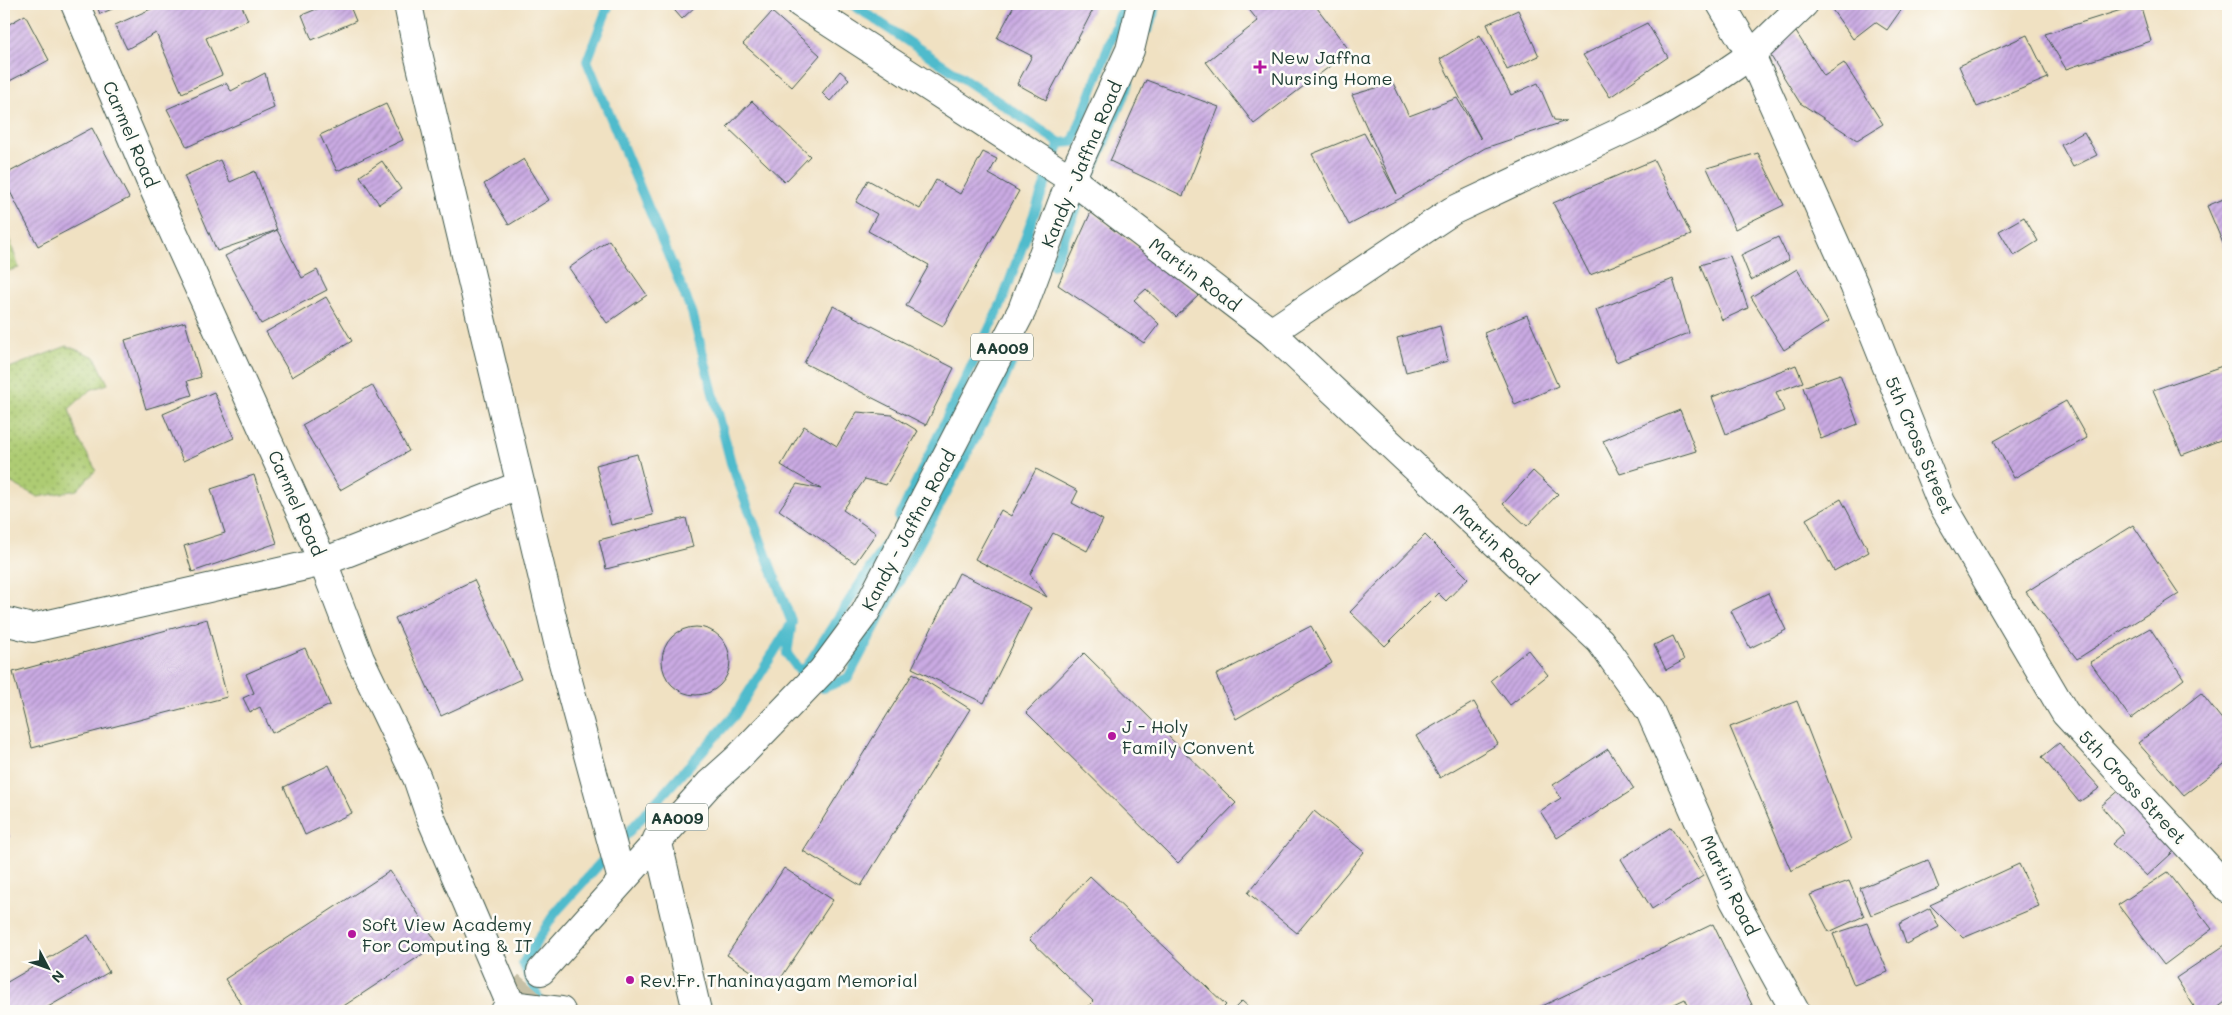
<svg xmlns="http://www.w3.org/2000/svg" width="2232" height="1015" font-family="Mali,sans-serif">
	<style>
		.green { fill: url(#green-dots); stroke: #668454 }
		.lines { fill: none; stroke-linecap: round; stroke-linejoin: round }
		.stream { stroke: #50bbcc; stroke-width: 10 }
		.building { fill: url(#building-hatch) }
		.highway-tunnel { stroke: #c6c0a6; stroke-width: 28; stroke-dasharray: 28 14; stroke-linecap: butt }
		.street-casing { stroke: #3e5649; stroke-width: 30 }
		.highway-casing { stroke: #3e5649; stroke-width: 30 }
		.street { stroke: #fff; stroke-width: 28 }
		.highway { stroke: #fff; stroke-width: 28 }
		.poi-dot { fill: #b5179e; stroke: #fdfcf7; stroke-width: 2 }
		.labels { text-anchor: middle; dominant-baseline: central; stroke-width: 5; stroke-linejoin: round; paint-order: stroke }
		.shield { fill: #fdfcf7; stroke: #62766e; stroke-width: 1 }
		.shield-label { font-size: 16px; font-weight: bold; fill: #1f3d34 }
		.poi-label { font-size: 18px; fill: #1f3d34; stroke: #fdfcf7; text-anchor: start }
		.street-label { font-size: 18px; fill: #1f3d34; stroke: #fdfcf7 }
	</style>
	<defs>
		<pattern id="green-dots" width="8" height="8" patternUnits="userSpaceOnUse" patternTransform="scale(1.25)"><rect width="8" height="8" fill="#aecc73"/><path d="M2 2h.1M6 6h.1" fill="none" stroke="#8da75f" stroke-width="1.8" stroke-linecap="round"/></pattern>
		<pattern id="building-hatch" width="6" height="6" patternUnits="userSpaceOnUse" patternTransform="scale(1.25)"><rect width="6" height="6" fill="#caaae3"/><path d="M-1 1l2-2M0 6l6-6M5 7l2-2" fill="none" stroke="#a38cb9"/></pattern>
	</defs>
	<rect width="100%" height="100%" fill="#fdfcf7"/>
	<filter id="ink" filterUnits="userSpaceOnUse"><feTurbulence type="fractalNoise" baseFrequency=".02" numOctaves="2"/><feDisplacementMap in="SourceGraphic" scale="10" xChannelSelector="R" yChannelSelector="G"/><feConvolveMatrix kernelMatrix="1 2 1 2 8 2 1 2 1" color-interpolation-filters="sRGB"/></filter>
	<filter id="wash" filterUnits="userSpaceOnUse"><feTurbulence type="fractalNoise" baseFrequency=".0096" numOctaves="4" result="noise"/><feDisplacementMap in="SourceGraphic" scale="20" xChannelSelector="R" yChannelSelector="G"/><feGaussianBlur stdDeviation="1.12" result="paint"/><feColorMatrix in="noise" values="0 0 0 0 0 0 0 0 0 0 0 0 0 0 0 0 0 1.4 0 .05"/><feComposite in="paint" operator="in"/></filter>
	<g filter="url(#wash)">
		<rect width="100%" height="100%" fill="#f0e1c2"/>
		<path class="green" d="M4,223L19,268L4,272Z
			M67,346L95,357L108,384L90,390L69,409L78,438L96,470L77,490L38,497L4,479V370Z"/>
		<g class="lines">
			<path class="stream" d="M852,4L1060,143
				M1148,29L1157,4
				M1053,265L1129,83
				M899,518L1002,302L1060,143L1073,142L1124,4
				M791,628L787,654L802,674L823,688L848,678L996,399L1023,336
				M802,674L887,542
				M542,1006L523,963L555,913L734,716L792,623L731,463L692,312L587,61L609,4"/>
		</g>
		<g id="blocks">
			<path class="building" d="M96,4H124L100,14Z
				M162,4H241L248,20L206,38L222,75L182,93L156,33L127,49L115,25Z
				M329,4H349L356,21L312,40L302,15Z
				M669,4H698L682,19Z
				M1015,4H1053L1057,6L1058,4H1096L1046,100L1017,84L1032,56L997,38Z
				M1252,4H1314L1350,51L1254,124L1206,62L1258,21L1247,7Z
				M1828,4H1905L1887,30L1875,22L1853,39Z
				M2140,4L2151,41L2066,69L2045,34Z
				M1518,10L1539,56L1507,70L1487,24Z
				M772,12L820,55L792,87L743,44Z
				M25,15L49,60L4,84V27Z
				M1647,23L1668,57L1610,97L1583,55Z
				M1796,32L1824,76L1844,63L1883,124L1857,140L1800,103L1767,50Z
				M1480,35L1511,95L1538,83L1554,120L1566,121L1485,148L1399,199L1349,225L1312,154L1364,133L1397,194L1352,95L1393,83L1409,116L1457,98L1481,139L1440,59Z
				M2027,35L2048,78L1977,107L1959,66Z
				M840,71L849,79L830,101L822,93Z
				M265,73L274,108L187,147L167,109L226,83L231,91Z
				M1146,80L1219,107L1183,196L1110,161Z
				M752,101L810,156L785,182L727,127Z
				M386,104L403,140L337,171L320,135Z
				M92,128L129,198L38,246L4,180V175Z
				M2084,132L2097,155L2073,167L2061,145Z
				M983,152L997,159L989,174L1019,191L943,326L906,306L929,265L868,231L877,214L856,202L868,180L920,209L936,180L960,194Z
				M1758,153L1784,205L1735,229L1707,168Z
				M524,159L549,200L509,225L484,184Z
				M220,160L230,182L255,171L277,230L302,278L317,270L327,290L261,324L225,256L277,230L217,251L184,176Z
				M1654,160L1691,235L1590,275L1553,203Z
				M382,161L401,189L379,204L360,176Z
				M2228,197V255L2207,206Z
				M1091,212L1199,295L1176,317L1146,289L1134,300L1159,324L1144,343L1058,285Z
				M2024,217L2038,241L2014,256L1999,231Z
				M1778,237L1789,260L1751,280L1741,255Z
				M609,240L647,295L607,323L569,268Z
				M1730,256L1748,308L1722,320L1700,265Z
				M1797,269L1828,322L1784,350L1751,297Z
				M1673,279L1689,333L1616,362L1596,310Z
				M326,297L352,341L292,377L266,332Z
				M833,306L954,368L926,425L804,363Z
				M1527,315L1558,386L1515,405L1484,333Z
				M185,322L201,377L187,381L192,395L146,409L125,340Z
				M1440,326L1448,361L1406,372L1397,338Z
				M2228,364V437L2182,455L2153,390Z
				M1796,365L1803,382L1776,392L1784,411L1726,434L1712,397Z
				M1840,374L1858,424L1821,439L1803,387Z
				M372,385L409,451L340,490L302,425Z
				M214,392L234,438L183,461L163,414Z
				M2066,401L2087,438L2014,478L1994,441Z
				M1680,410L1696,451L1620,474L1603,441Z
				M857,412L892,415L918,431L886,485L865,479L843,510L876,533L855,563L779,510L797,484L821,489L781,465L804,426L837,446Z
				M637,454L653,515L611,525L596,465Z
				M1036,469L1078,491L1072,503L1103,520L1087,551L1053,533L1030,574L1047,597L975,559L1001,510L1011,516Z
				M1533,471L1558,494L1527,526L1503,504Z
				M254,475L277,543L192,572L184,546L225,533L211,489Z
				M1841,499L1869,552L1834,571L1806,519Z
				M686,518L693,547L606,569L599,540Z
				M2133,525L2179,594L2077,659L2026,592Z
				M1425,535L1468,578L1446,601L1438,593L1385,646L1350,612Z
				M959,573L1031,608L984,703L912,668Z
				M474,580L521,679L441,716L395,618Z
				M1768,593L1786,630L1750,648L1731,611Z
				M207,619L227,697L32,748L13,672Z
				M1311,626L1332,663L1236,719L1216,675Z
				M662 661a34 34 0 1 1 68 0a34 34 0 1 1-68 0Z
				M2150,628L2184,679L2131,719L2090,662Z
				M1673,636L1684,660L1666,670L1654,645Z
				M305,648L330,705L272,733L260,707L250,712L243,698L254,693L246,674Z
				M1528,650L1548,675L1510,705L1491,680Z
				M1084,653L1236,803L1178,863L1026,712Z
				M913,673L970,709L861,886L803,851Z
				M2201,693L2228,727V761L2184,795L2138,743Z
				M1797,701L1851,840L1791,871L1730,727Z
				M1474,702L1498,744L1440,778L1416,736Z
				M2059,743L2100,788L2079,802L2042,757Z
				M1608,749L1634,789L1557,838L1540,811L1561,798L1553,785Z
				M329,765L352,813L305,835L284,787Z
				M2129,782L2184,842L2147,876L2112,844L2124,833L2101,806Z
				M1314,811L1364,852L1297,933L1248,893Z
				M4,816L10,837L4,839Z
				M1671,827L1703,876L1652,909L1621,859Z
				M1928,860L1939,888L1871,915L1860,888Z
				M2019,864L2039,906L1963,938L1930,905Z
				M784,868L833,900L775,987L727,955Z
				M390,871L438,944L336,1011H246L225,979Z
				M2168,872L2212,929L2164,965L2118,905Z
				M1090,876L1226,1005L1224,1007L1228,1011H1083L1093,1001L1029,939Z
				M1849,881L1864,916L1829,932L1810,895Z
				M1930,908L1939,927L1906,944L1899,924Z
				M1867,923L1888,972L1854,985L1833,934Z
				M1713,924L1755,1011H1691L1685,999L1660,1011H1532Z
				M88,935L109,972L41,1011H4V984Z
				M2228,943V1000L2213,1011H2197L2176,978Z
				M1242,1001L1253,1011H1232Z"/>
		</g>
	</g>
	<g filter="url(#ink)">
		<use href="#blocks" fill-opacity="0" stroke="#3e5649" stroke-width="1"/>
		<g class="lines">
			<path class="highway-tunnel" d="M511,1005L541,971"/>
			<defs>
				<path id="street" d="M75,4L153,187L323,562L360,659L417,778L430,816L511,1005L561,1011
					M408,4L417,49L562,659L622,880
					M801,4L1071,179L1271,332L1600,641L1650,711L1734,900L1795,1011
					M1721,4L1751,55L1854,285L1941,502L2065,713L2228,889
					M1271,332L1452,211L1652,117L1707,85L1751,55L1804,4
					M4,621L32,628L323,562L521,485
					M657,839L697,1011"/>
				<path id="highway" d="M541,971L709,784L737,759L822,671L865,613L1022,310L1071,179L1130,50L1141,4
					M505,1011L511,1005"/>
			</defs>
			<use href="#street" class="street-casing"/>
			<use href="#highway" class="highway-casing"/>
			<use href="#street" class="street"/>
			<use href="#highway" class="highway"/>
		</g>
	</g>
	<g class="poi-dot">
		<path d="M1257.5 59.5h5v5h5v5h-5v5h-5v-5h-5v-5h5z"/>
		<circle cx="1112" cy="736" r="5"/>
		<circle cx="352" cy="934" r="5"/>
		<circle cx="630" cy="980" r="5"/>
	</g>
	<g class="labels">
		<g class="shield">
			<rect x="971" y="333.5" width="62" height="27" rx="4"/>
			<rect x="646" y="803.5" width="62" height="27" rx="4"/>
		</g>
		<g class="shield-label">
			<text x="1002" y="347">AA009</text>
			<text x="677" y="817">AA009</text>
		</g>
		<g class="poi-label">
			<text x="1271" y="57">New Jaffna<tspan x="1271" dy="21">Nursing Home</tspan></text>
			<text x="1122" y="726">J - Holy<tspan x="1122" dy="21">Family Convent</tspan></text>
			<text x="362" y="924">Soft View Academy<tspan x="362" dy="21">For Computing &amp; IT</tspan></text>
			<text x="640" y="980">Rev.Fr. Thaninayagam Memorial</text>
		</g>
		<g class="street-label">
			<text transform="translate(131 134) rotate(67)">Carmel Road</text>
			<text transform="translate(1081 164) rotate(-67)">Kandy - Jaffna Road</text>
			<text transform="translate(1195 274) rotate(37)">Martin Road</text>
			<text transform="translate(1920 445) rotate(67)">5th Cross Street</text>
			<text transform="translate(297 503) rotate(66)">Carmel Road</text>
			<text transform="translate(908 530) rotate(-62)">Kandy - Jaffna Road</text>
			<text transform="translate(1496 544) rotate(43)">Martin Road</text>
			<text transform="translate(2133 787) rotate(47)">5th Cross Street</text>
			<text transform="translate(1730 885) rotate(64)">Martin Road</text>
		</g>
	</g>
	<rect width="2232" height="1015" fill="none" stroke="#fdfcf7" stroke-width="20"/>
	<g transform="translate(48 968) rotate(131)" stroke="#fdfcf7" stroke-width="4" paint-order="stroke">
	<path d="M0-4L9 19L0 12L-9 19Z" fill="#1f3d34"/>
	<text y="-8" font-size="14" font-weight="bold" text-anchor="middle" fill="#1f3d34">N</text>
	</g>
</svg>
